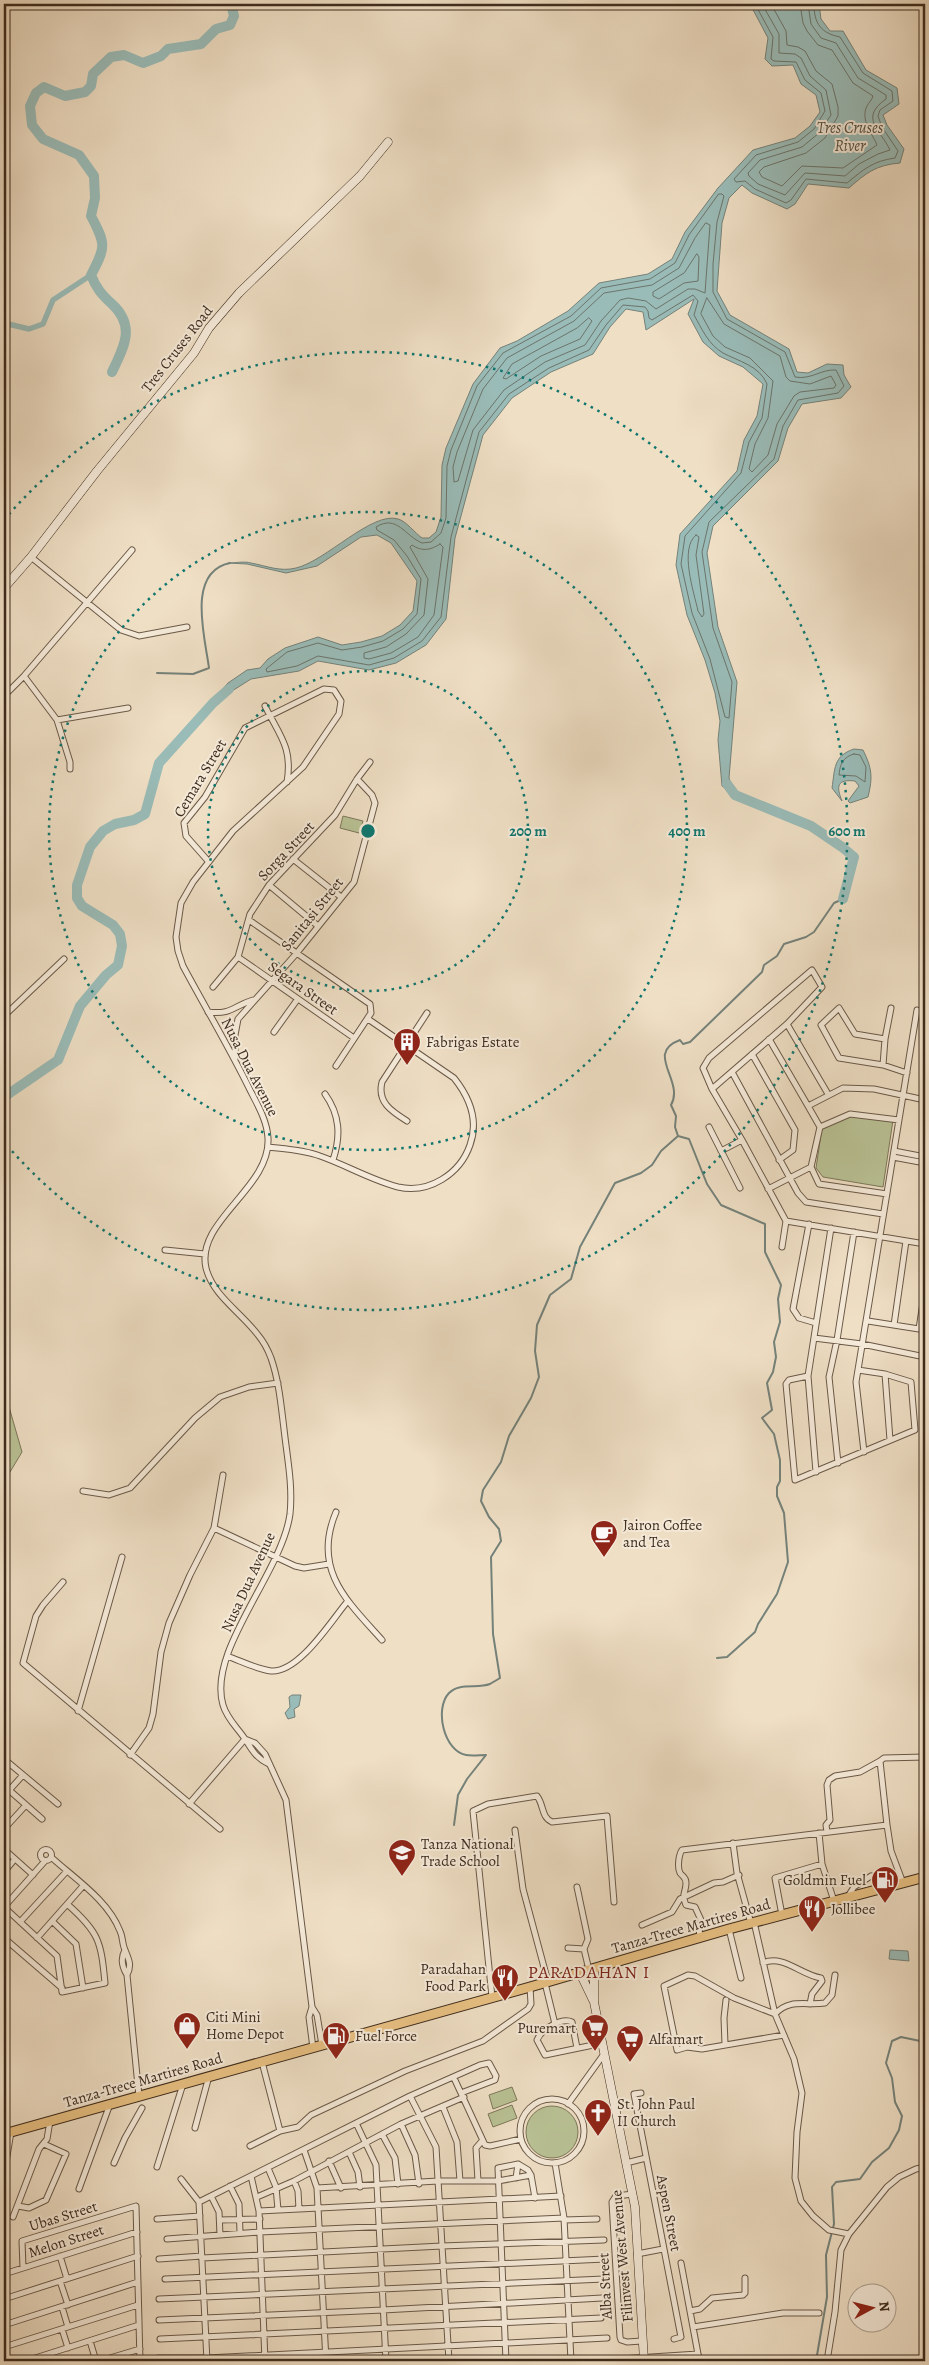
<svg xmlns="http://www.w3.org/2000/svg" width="929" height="2365" font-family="Alegreya,serif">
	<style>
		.green { fill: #b9c295; stroke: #7c775a }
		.water { fill: #9abcb8; stroke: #75827a }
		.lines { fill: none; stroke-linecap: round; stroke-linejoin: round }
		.shore { stroke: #6c746b; stroke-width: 1 }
		.stream { stroke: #75827a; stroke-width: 2 }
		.canal { stroke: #9abcb8; stroke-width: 5.5 }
		.river { stroke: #9abcb8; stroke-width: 10 }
		.street-casing { stroke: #6a5948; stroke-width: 7 }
		.secondary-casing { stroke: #3e2c1e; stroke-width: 9 }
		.primary-casing { stroke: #3e2c1e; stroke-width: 11 }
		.street { stroke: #f5ead9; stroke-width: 5 }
		.secondary { stroke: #f5ead9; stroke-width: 8 }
		.primary { stroke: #e8c082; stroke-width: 9 }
		.ring { fill: none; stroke: #0f766e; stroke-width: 2.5; stroke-dasharray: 2.5 5 }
		.labels { text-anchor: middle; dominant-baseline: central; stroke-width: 4; stroke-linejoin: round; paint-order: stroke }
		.street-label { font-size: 15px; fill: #3e2c1e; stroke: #f5ead9 }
		.poi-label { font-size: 15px; fill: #3e2c1e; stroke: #f5ead9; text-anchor: start }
		.water-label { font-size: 16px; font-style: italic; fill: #555044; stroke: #f5ead9 }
		.quarter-label { font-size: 18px; letter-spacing: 1px; fill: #7a1f14; stroke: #f5ead9 }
		.centre { fill: #0f766e; stroke: #f5ead9; stroke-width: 2.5 }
		.ring-label { font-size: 15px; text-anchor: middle; font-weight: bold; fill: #0f766e; stroke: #f5ead9; stroke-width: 4; stroke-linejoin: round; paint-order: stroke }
	</style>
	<rect width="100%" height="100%" fill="#efdfc5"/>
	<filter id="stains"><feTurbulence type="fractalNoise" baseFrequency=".004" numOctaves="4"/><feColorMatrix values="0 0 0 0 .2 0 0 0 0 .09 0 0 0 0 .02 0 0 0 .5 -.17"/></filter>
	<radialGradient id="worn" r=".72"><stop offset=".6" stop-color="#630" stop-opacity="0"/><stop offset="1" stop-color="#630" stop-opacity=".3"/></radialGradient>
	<path class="green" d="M343,816L363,821L359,833L340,828Z
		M848,1115L893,1120L883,1187L823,1177L816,1168L822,1128Z
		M4,1398L7,1400L22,1452L4,1482Z
		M512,2087L517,2100L493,2109L489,2095Z
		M512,2105L517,2118L493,2127L488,2114Z
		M526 2132a26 26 0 1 1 52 0a26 26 0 1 1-52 0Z"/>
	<path class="water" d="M750,4H819L821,19L830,31H843L866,70L897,88L899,104L883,115L887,125L904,149L900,163C876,165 866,173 849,188L808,184L795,204L787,209L752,193L742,185L729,198L722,223L717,291L730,315L789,349L797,372L808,373L827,364L843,365L844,375L851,387L841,398L802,404L788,428L778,461L713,526L707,553L718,627L737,682L729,778L735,795L722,786L718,740L720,721L715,693L705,660L687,615L676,565L680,534L737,471L744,440L757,416L763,384L743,367L719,356L703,342L688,314L694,299L646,330L643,312L626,309L610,327L593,354L551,372L512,398L483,435L455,538L446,619L426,645L396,663L369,670L318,661L299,671L251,679L213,703L159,763L228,683L247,670L260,668L268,659L285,648L318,637L342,645L361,642L382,636L400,625L413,611L417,581L391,543L377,535L361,537L317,566L286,573L247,564L228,563C235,563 244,561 251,563C267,566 280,572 296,568C326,561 372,511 398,519C406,521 415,533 422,538H429L436,532L441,517L442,465L446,448L473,384L500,348L517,341L568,311L599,283L648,274L672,259L685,232L718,188L753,150L795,138L810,126L820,112L816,95L801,84L793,65L772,66L765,59L768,38Z
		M854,749L863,750C872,768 873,777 868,797L850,803L848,801L859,786L855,781C837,779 836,786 842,801L832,788C835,769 833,756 854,749Z
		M301,1695L299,1706L294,1709L295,1717L288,1719L285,1713L290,1707L289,1697L292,1695Z
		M890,1950L908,1951L909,1961L889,1959Z"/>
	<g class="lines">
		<path class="shore" d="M755,4L773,37L771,59L774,61L796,62L805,80L821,93L825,111L814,129L798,142L756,155L734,179L736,182L745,181L755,189L786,203L791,200L806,179L847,183C864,169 873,161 895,158L898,151L882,127L878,116L880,110L893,101L892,91L863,73L840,37C821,33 814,24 814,4
			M762,4L779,34V53L795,54L801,58L810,76L826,90L831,115L819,133L802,147L760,160L748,173L749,176L758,184L785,195L805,173L845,176L859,164L878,154L890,150C880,129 859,118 886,99V95L858,78L836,43L821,38L811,24L808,4
			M771,4L786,31L787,45L798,47L805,51L816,71L832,84L838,107V116L825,138L806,153L764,167L759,172L762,177L782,186L802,166L843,168L877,145C872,133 860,120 867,106C869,102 872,100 873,96L853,83L832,50L818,45L807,31L803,23L800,4
			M719,194H722L724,196L717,222L713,264V292L727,319L785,352L795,377C811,380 821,369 836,370L844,386L838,393L798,400L783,426L774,459L709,522L702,552L713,628L732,682L729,718L725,717L710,659L692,613L681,564L685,536L741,473L749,442L762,418L767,384C760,366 738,361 723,353C708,344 702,329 694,315L698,301L693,295L652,320L649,318L648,311L645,307L623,305L606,325L589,350L549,368L509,394L479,432L451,537L441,617L422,641L394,658L369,665L318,656L297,666L267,672L266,669L287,652L318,643L342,650L362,647L383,641L403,629L417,614L421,579L407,556L394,540L377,530L376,527C397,514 405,536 422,543L431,542L441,533L446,518L447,466L451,450L477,386L503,353L571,316L601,288L650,279L675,263L689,235Z
			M706,223L710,225L705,293L695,289H688L656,309L646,301L628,298L620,300L601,321L585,345L545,362L504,390L473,430L458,481L454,482L453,467L457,452L483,389L507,358L574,321L604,293L652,285L679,268L695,238Z
			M697,254L699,257L698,281L684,283L659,299L653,296V292L684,273Z
			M707,298L724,324L780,356L786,377L790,381L810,384L831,376L836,385L834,388L800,392L794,396L777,424L768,455L752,472L749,469L755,444L768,418L773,381L750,358L725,347L713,336L701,314Z
			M589,318L592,321L580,339L541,356L506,379L503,378L512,364L577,328Z
			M696,535L699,537L696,555L704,614L702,617L698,611C694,592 679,549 696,535Z
			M440,544L443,547L434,615L418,637L391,653L369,659L364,658V653L386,647L406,634L424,615L428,579L410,547L412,545C422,552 431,550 440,544Z
			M854,754L860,755L866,767L865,782L856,776L839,775C840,764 843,757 854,754Z"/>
		<path class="stream" d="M157,673L193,674L209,668C205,637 186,572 230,563
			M678,1136L689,1139L707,1184L721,1205L765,1224V1252L781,1285L778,1299L780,1322L774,1342L776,1357L773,1372L767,1383L772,1410L762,1418L774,1434L780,1460V1481L777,1487V1496L784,1513L788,1562L777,1594L758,1624L755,1632L727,1657L717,1658
			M678,1136L675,1127L676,1116L671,1105C685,1081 644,1053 680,1040L683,1044L690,1042L762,972L764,965L777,956L784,944L806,937L814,932L834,903L843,899
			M454,1825L458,1795L467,1779L486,1755C480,1755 472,1756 466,1755C444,1751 434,1709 449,1693C460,1682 477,1689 490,1684C493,1682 497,1680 500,1678L493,1634L491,1557L501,1541L499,1529L489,1517L481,1501L483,1490L501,1462L509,1436L531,1398L539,1377L535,1351L537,1325L550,1295L571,1279L580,1247L615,1183L641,1173L652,1165L661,1151L678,1136
			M816,2361L827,2297L826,2255L834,2224L832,2187L836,2182L860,2179L872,2162L889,2148L899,2130L902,2116L895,2102L892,2078L886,2063L892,2041L901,2037L925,2042"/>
		<path class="canal" d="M4,323L29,329L43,324L53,300L91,275"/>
		<path class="river" d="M112,372C124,347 136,326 112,304C102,295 96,288 91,275C106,247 106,244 91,216L95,198L94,176L79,155L43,139L32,125L30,106L36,93L44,87L65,96L85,92L91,86L93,74L111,57L124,55L143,63L161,56L168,49L201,44L216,29L230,25L234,16L231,4
			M727,784L735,795L811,826L842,847L854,857L843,899
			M4,1097L58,1060L80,1006L106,975L118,965L122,946L120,934L113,925L82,906L77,898V885L90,847L103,831L115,824L134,820L145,814L159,763L213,703L229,689"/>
		<defs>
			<path id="street" d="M31,557L121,630L139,636L187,627
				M24,676L57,720L70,762V769
				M4,696L24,676L132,550
				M265,706C279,735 293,747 287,782
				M57,720L128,708
				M4,801V804
				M293,859L341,897
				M209,862L186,836L184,823L205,797L245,728L324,689L334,690L341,701L339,714L303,767L233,831L193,882L181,903L176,937L178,951L183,966C205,1007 229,1047 249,1088C257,1104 267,1120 268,1138C271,1188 195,1221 206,1268C213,1296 241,1312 258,1335C263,1341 268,1350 271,1358C279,1381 281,1405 284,1429C287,1457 293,1485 290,1514C282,1573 207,1650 223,1705C227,1719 237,1727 245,1739C252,1750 256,1758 269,1764
				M269,885L318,926
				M249,920L370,1004L371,1013L336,1066
				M238,957L354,1038
				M213,987L238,957L250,914L269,885L335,815L357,779L370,762
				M208,1012C232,1015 233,1006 253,1000
				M4,1016L64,959
				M787,1024L828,1094
				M274,1032L297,1000
				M769,1039L808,1106
				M885,1039L855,1034L839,1008L821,1025L839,1058L883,1065L907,1073
				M752,1054L795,1130L793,1150L779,1160
				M235,1060V1035L238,1019L296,954L354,882L375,803L372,795L357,779
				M883,1065L885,1039L891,1008
				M732,1072L798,1193L806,1202L883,1214
				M712,1089L787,1024L822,987L812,970L709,1058L703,1068L712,1089L742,1140L786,1221L782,1247
				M325,1094C340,1115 341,1136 333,1160
				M899,1120L850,1114L820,1127L808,1106L843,1088L874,1089L925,1100
				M407,1121C391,1111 377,1102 382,1082L427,1013
				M709,1127L740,1188
				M820,1127L811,1167L819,1184L887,1194
				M268,1147C285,1149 304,1150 320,1156C346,1165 371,1180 398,1187C429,1194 460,1174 470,1145C479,1120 470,1098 454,1078L368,1019
				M721,1151L742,1140
				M894,1151L925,1157
				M893,1157L925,1163
				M768,1189L811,1167
				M786,1221L925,1244
				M809,1224L793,1309L799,1318L816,1323
				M165,1250L205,1254
				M868,1321L919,1329L925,1289
				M894,1325L906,1241
				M814,1338L862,1344L925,1357
				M885,1374L890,1440
				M808,1376L789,1380L786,1384L795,1480L915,1430L911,1382L885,1374L858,1370
				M864,1452L856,1382L917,1010
				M838,1463L829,1377L837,1340L854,1232
				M816,1472L808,1376L831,1228
				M83,1491L109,1495L130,1488L195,1418L220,1397L249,1387L278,1383
				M336,1512C312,1569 346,1600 382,1640
				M214,1528L295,1566L304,1568L329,1564
				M63,1582L43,1605L36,1616L23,1663L220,1829
				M227,1656C241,1661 256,1669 271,1671C299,1673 331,1621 347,1602
				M78,1711L122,1557
				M245,1739L255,1743L265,1754L286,1800L312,2007L309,2017L313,2048
				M130,1755L149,1728L153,1714L161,1652L169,1623L190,1575L214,1528L223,1475
				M4,1759L58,1804
				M9,1790L42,1819
				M4,1796L23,1775
				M189,1804L245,1739
				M887,1825L891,1851L903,1883
				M4,1829L26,1805
				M515,1830L523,1889L548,1982
				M827,1832L826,1825L830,1820L827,1785L829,1780L835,1776L860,1772L880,1761
				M819,1833L822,1864L834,1901
				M733,1843L737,1873L750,1920L754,1922L775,2014
				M4,1849L33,1875
				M40.5 1855a5.5 5.5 0 1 1 11 0a5.5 5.5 0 1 1-11 0Z
				M51,1857C75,1879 108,1900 120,1931C123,1937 122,1944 125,1950C129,1960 132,1965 127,1975
				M4,1872L15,1859
				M577,1887L588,1939L584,1949L589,1970
				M847,1898L854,1887L871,1876
				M4,1907L57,1956L62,1992L105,1983C101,1941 99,1932 67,1904
				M4,1907L45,1861
				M782,1915L775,1878L822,1864
				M52,1921L76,1944L83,1988
				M20,1922L67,1871
				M642,1925L672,1912L680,1899L714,1883L723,1882L739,1875
				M729,1929L741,1978
				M700,1937L699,1928L701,1920L695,1907L686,1905C681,1893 686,1893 686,1883C686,1877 683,1877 680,1873C677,1867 679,1854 682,1850L887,1825L880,1761L884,1758L925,1757
				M4,1938L62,1988
				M37,1938L83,1886
				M568,1948L584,1949
				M125,1950C120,1959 122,1967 127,1975L139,2096
				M763,1963C783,1954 801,1975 821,1978L822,1981L812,1994L810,2004
				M835,1975L832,1995L825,2003C806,2006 790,1998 775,2014L794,2059L802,2093L797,2132L795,2178L801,2201L813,2216L829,2230L849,2234
				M545,1983L555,2024
				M492,1997L473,1811L488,1804L537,1796C544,1805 541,1817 552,1822L607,1816L614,1902
				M312,2007L317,2015L322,2045
				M775,2014L734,1998L695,1976L688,1975L664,1986L677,2050L687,2047L702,2049L784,2035
				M725,2044L724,2018L726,2000
				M577,2048L572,2022C561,2017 541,2030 537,2040L545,2055L603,2043
				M262,2062L280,2131
				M454,2078L485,2145L490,2146L521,2139
				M641,2093L634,2094L681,2337L674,2339
				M410,2096L436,2147L449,2361
				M520 2131a32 32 0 1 1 64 0a32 32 0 1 1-64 0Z
				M568,2104L604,2054
				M443,2107L457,2142L460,2181
				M356,2123L376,2165L386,2361
				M401,2124L415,2155L419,2184
				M195,2128L209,2076
				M382,2134L395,2158L398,2184
				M250,2146L280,2131L298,2127L311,2115L405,2071L483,2041L528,2009L531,2004L530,1987
				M304,2150L317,2188L326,2361
				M349,2152L358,2172L360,2187
				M329,2161L341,2188
				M114,2163L125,2138L142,2108
				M555,2163L564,2218L571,2361
				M626,2163L646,2158
				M157,2167L183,2084
				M268,2168L276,2187L278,2210
				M251,2176L259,2211L265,2361
				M516,2178L518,2164
				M181,2179L199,2202L207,2361
				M294,2181L298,2191L299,2209
				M478,2181L476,2148L482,2141
				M230,2186L239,2204L240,2233
				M317,2188L438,2181H498L531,2175L535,2198
				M79,2189L110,2104
				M4,2194L5,2168L11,2132
				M633,2194L616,2196L612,2202L620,2337L621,2340L627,2342L642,2341
				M211,2196L219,2212L220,2235
				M257,2197L294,2181L401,2124L464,2097
				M199,2202L410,2096L480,2065L489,2063L496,2076L495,2080L461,2093
				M18,2206L29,2208L46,2200L66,2154L44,2144
				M259,2211L561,2196
				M13,2217L39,2149L47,2139L50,2121
				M157,2219L200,2216
				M220,2220L260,2219
				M564,2220L597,2219
				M167,2239L260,2232L564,2218
				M637,2254L663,2249
				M60,2256L67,2279
				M202,2258L442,2246L604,2240
				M159,2259L202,2256
				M681,2263L698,2354
				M23,2268L22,2241L136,2206L140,2361
				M4,2274L137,2232
				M165,2279L605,2259
				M60,2281L68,2305
				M4,2299L138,2256
				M159,2299L604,2279
				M62,2307L68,2327
				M690,2311L700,2309L712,2298L743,2295L745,2293V2278
				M159,2320L383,2310L602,2298
				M4,2325L138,2282
				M693,2327L783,2313H819
				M62,2329L68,2348
				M160,2339L601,2318
				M90,2341L96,2361
				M4,2347L138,2305
				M158,2358H207L607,2338
				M26,2361L139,2325
				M100,2361L140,2349
				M506,2361L498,2168L518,2164L528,2170L531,2175
				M589,2361L698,2354L700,2361
				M827,2361L835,2312L841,2250L849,2234L887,2187L899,2177L916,2169L925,2167"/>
			<path id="secondary" d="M4,588L31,557L97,471L194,353L209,328L239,293L360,176L388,142
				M594,1969V2002L635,2207L644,2361
				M580,1973L593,2000"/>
			<path id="primary" d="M4,2134L530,1987L729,1929L925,1877"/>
		</defs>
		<use href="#street" class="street-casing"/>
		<use href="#secondary" class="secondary-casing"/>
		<use href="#primary" class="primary-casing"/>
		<use href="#street" class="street"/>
		<use href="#secondary" class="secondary"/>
		<use href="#primary" class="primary"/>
	</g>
	<g class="ring">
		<circle cx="368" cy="831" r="160"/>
		<circle cx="368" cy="831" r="319"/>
		<path d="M4 520A479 479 0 1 1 4 1142"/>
	</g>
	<defs>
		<symbol id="building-pin" viewBox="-11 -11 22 30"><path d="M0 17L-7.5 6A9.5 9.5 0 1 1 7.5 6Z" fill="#8f2418" stroke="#f5ead9"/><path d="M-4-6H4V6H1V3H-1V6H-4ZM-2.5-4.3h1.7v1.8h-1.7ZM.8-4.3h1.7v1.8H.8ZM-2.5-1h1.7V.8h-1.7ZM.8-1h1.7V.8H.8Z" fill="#fff"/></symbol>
		<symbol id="cafe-pin" viewBox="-11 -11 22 30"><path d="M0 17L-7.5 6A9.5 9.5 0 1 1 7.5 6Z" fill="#8f2418" stroke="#f5ead9"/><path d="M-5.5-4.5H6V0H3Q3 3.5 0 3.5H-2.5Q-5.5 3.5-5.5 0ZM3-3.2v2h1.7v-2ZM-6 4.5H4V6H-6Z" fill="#fff"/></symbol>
		<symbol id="school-pin" viewBox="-11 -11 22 30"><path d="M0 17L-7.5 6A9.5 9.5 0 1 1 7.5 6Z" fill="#8f2418" stroke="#f5ead9"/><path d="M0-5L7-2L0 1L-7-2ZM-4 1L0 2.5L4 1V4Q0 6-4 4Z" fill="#fff"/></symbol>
		<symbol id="fuel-pin" viewBox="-11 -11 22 30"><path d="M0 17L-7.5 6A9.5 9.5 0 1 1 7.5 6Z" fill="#8f2418" stroke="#f5ead9"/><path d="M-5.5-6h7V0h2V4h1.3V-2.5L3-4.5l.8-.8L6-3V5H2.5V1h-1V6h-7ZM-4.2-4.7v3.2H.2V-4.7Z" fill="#fff"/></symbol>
		<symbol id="restaurant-pin" viewBox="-11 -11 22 30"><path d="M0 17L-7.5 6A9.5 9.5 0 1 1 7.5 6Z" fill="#8f2418" stroke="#f5ead9"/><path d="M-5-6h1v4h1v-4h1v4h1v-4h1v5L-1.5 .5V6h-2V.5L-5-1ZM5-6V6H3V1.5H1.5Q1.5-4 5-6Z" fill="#fff"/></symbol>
		<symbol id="shop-pin" viewBox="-11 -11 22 30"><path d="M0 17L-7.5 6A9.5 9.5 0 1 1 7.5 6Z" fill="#8f2418" stroke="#f5ead9"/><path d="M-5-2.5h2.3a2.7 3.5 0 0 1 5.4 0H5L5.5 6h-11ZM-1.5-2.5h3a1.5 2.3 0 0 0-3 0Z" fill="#fff"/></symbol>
		<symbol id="supermarket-pin" viewBox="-11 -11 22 30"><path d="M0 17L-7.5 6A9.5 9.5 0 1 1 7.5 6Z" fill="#8f2418" stroke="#f5ead9"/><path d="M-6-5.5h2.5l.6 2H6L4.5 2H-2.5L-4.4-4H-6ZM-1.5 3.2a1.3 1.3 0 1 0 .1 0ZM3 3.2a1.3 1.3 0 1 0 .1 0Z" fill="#fff"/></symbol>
		<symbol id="church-pin" viewBox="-11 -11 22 30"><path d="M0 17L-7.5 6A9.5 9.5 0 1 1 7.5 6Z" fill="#8f2418" stroke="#f5ead9"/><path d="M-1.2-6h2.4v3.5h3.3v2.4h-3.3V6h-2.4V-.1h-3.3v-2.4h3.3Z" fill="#fff"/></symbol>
	</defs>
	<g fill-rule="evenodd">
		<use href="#building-pin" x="391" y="1026" width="32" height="43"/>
		<use href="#cafe-pin" x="588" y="1518" width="32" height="43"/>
		<use href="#school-pin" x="386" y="1837" width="32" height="43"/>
		<use href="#fuel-pin" x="869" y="1864" width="32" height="43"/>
		<use href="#restaurant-pin" x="796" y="1893" width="32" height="43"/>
		<use href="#restaurant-pin" x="489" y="1962" width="32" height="43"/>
		<use href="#shop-pin" x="171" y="2010" width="32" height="43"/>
		<use href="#supermarket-pin" x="579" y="2012" width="32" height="43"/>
		<use href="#fuel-pin" x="320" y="2020" width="32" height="43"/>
		<use href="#supermarket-pin" x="614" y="2023" width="32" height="43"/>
		<use href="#church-pin" x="582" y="2097" width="32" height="43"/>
	</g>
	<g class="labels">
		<g class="street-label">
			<text transform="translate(177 349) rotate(-52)">Tres Cruses Road</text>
			<text transform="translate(200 778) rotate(-59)">Cemara Street</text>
			<text transform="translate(286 851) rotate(-47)">Sorga Street</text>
			<text transform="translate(312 914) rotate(-51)">Sanitasi Street</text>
			<text transform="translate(303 988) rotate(35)">Segara Street</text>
			<text transform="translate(250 1067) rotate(63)">Nusa Dua Avenue</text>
			<text transform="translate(248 1582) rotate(-65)">Nusa Dua Avenue</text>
			<text transform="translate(691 1926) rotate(-16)">Tanza-Trece Martires Road</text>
			<text transform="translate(143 2080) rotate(-16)">Tanza-Trece Martires Road</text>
			<text transform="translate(669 2213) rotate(79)">Aspen Street</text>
			<text transform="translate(63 2216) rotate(-17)">Ubas Street</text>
			<text transform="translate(66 2241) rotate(-18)">Melon Street</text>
			<text transform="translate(622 2256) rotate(-95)">Filinvest West Avenue</text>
			<text transform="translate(605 2286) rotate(-93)">Alba Street</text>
		</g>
		<g class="poi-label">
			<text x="426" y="1042">Fabrigas Estate</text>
			<text x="623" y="1525">Jairon Coffee<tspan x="623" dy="17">and Tea</tspan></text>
			<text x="421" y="1844">Tanza National<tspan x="421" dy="17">Trade School</tspan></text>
			<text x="866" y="1880" text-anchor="end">Goldmin Fuel</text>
			<text x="831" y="1909">Jollibee</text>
			<text x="486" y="1969" text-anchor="end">Paradahan<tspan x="486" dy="17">Food Park</tspan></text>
			<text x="206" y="2017">Citi Mini<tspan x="206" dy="17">Home Depot</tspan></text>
			<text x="576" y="2028" text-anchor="end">Puremart</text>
			<text x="355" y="2036">Fuel Force</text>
			<text x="649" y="2039">Alfamart</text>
			<text x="617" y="2104">St. John Paul<tspan x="617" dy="17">II Church</tspan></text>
		</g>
		<g class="water-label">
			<text x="850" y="128">Tres Cruses<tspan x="850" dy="18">River</tspan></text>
		</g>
		<g class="quarter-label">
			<text x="589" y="1972">PARADAHAN I</text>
		</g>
	</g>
	<circle cx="368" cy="831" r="8" class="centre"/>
	<g class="ring-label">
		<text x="528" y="836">200 m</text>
		<text x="687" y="836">400 m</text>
		<text x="847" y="836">600 m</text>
	</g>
	<rect width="929" height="2365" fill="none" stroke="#efdfc5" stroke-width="20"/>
	<rect x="5" y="5" width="919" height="2355" fill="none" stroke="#3e2c1e" stroke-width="2.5"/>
	<rect x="10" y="10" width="909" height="2345" fill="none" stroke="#3e2c1e"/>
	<g transform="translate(872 2308) rotate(83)"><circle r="24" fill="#f5ead9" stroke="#ac9e8e"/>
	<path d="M0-4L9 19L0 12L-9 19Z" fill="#8f2418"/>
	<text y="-8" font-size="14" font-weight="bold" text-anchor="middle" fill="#3e2c1e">N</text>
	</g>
	<rect width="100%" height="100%" filter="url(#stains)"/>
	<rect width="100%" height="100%" fill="url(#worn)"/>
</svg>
